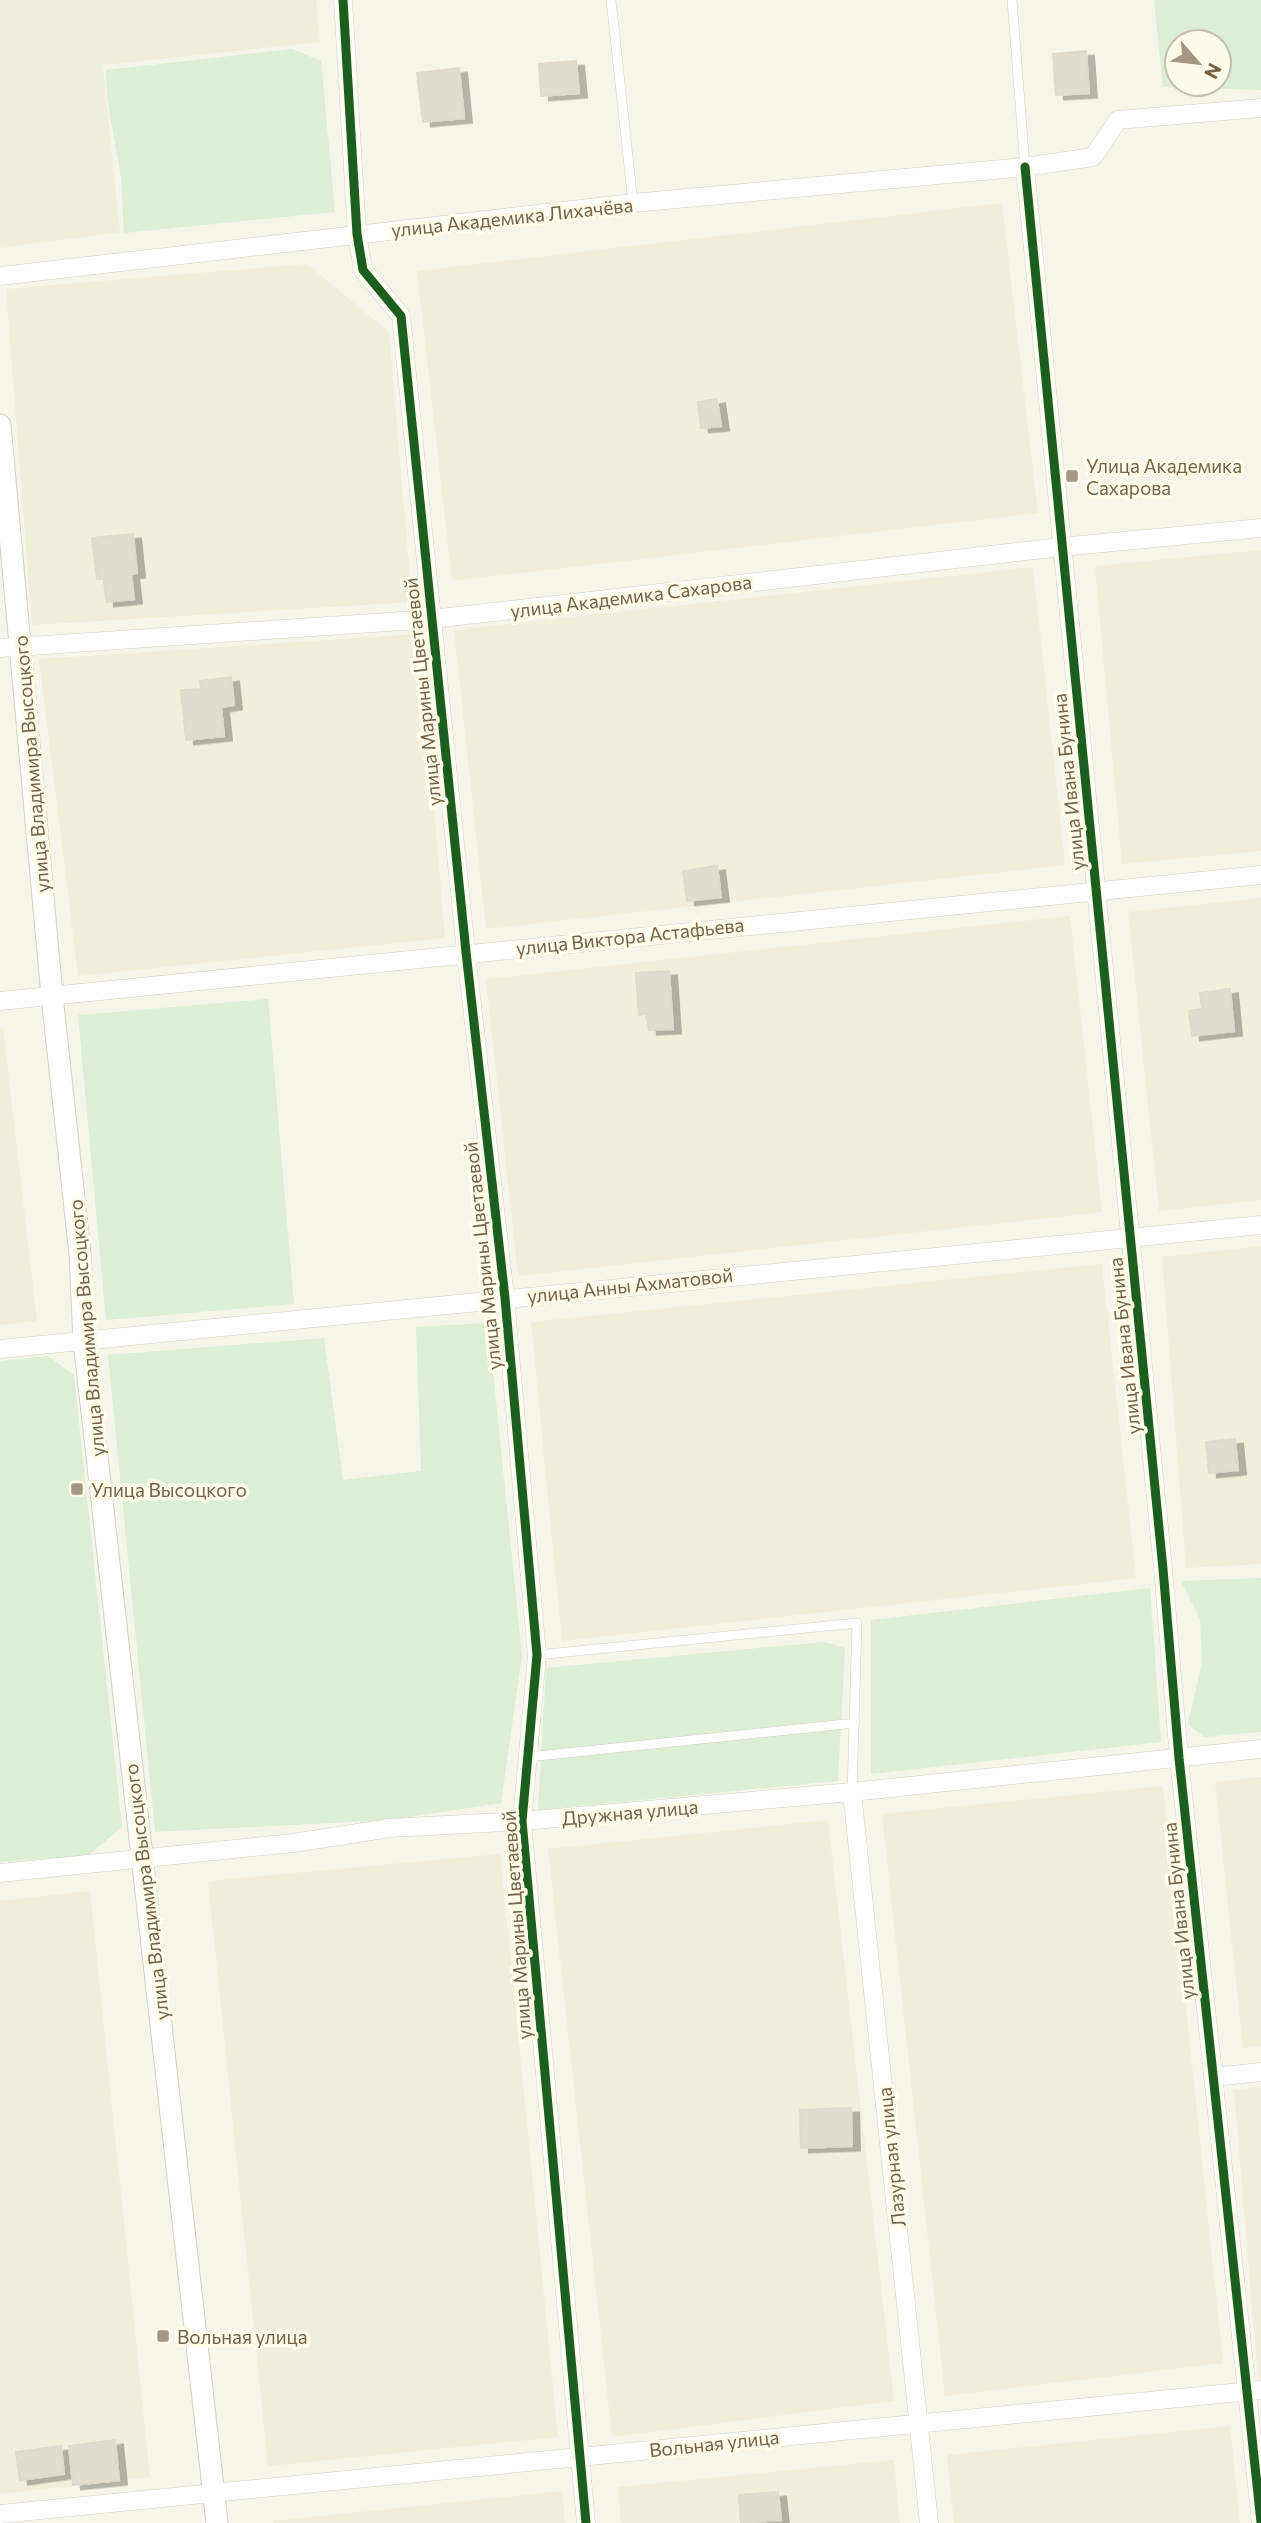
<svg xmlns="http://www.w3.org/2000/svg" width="1261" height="2523" font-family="Commissioner,sans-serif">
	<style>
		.residential { fill: #f1eed9 }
		.green { fill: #dceed4; fill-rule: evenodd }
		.building { fill: #e0dcce; stroke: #dfdacb; stroke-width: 2; filter: url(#shadow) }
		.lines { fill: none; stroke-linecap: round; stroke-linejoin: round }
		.service-casing { stroke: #d4d1c6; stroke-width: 10 }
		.minor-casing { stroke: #d4d1c6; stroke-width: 19 }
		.tertiary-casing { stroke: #d4d1c6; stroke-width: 23 }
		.service { stroke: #fefefc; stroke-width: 9 }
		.minor { stroke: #fefefc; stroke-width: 18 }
		.tertiary { stroke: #fefefc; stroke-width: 21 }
		.cycleway-casing { stroke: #fffce9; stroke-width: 13 }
		.cycleway { stroke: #1b5e20; stroke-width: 9 }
		.poi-dot { fill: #a29781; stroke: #fffce9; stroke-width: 2.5 }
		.labels { text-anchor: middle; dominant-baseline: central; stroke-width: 7; stroke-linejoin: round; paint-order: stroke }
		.street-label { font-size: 19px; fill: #746449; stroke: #fffce9 }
		.poi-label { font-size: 19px; fill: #746449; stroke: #fffce9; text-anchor: start }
	</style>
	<defs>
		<filter id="shadow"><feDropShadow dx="8" dy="4.5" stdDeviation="0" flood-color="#0004"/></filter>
	</defs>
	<rect width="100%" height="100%" fill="#f6f5e9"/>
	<path class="residential" d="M0,0H316L320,42L103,65L120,232L0,248Z
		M1002,203L1038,513L452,581L417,271Z
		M307,264L389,332L412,602L32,625L6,289Z
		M1261,550V851L1122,864L1095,566Z
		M1033,567L1065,865L486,929L454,630Z
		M419,634L445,938L78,976L39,659Z
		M1261,898V1200L1159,1211L1128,912Z
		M1070,916L1102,1212L518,1276L486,979Z
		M0,1028H3L37,1321L0,1325Z
		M1261,1246V1564L1186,1568L1162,1257Z
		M1102,1264L1136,1578L562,1641L531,1322Z
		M1261,1777V2046L1243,2048L1215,1782Z
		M1163,1786L1223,2363L945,2396L882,1814Z
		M828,1820L894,2401L612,2437L548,1849Z
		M500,1854L558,2437L268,2466L208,1881Z
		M90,1891L150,2477L0,2494V1901Z
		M1261,2087V2379L1258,2380L1234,2090Z
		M1230,2426L1240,2523H954L947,2455Z
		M894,2460L900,2523H621L618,2487Z
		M562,2491L565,2523H273V2521Z"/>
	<path class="green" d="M1154,0H1261V90L1163,87ZM1177,42H1219V84H1177Z
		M292,49L321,61L335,212L124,233L121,178L107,97L106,70Z
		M268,999L294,1304L106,1320L78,1015Z
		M488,1323L522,1655L501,1803L389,1820L155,1832L108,1355L324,1338L343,1480L421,1471L416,1327Z
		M48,1356L74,1375L122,1827L88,1856L0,1862V1361Z
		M1261,1578V1732L1204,1737L1188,1724L1202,1662L1200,1619L1181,1581Z
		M1150,1588L1161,1742L871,1774V1620Z
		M824,1642L845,1648L838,1781L538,1810L546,1668Z"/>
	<path class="building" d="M1086,51L1089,93L1056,95L1053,54Z
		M576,61L579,93L541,96L539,64Z
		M459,68L464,118L423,122L417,73Z
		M717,399L721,426L701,428L698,402Z
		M133,534L137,573L131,574L134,599L106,602L104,579H97L92,538Z
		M231,677L234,705L221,707L224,736L186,740L181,690L201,689L200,681Z
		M717,866L721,897L687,901L683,871Z
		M669,971L673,1029L649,1030L647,1014L639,1015L636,973Z
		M1230,989L1234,1031L1192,1036L1189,1011L1202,1009L1200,993Z
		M1235,1439L1238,1470L1209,1473L1206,1442Z
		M851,2108L852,2146L801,2148L800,2110Z
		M115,2440L119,2480L73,2485L69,2446Z
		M61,2446L64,2474L20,2480L16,2452Z
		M778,2492L781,2520L741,2523L739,2495Z"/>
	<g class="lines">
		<defs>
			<path id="service" d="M611,0L633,203
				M1012,0L1025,167
				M537,1655L857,1623L852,1792
				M528,1757L855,1723"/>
			<path id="minor" d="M343,0L357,234L363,270L401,316L466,952L505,1298L537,1655L522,1821L586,2523
				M1025,167L1163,1569L1179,1758L1261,2522
				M0,276L633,203L1025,167L1093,157L1118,120L1261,108
				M0,648L432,619L1061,547L1261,528
				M0,1001L1261,875
				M0,1349L1261,1225
				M852,1792L929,2523
				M0,1873L293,1843L390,1828L522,1821L852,1792L1261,1749
				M1213,2077L1261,2072
				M0,2514L1261,2390"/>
			<path id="tertiary" d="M0,425L52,996L80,1254L84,1341L217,2523"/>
		</defs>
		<use href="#service" class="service-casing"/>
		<use href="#minor" class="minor-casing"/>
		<use href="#tertiary" class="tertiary-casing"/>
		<use href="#service" class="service"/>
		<use href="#minor" class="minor"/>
		<use href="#tertiary" class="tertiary"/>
		<defs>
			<path id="cycleway" d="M343,0L357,234L363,270L401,316L466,952L505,1298L537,1655L522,1821L586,2523
				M1025,167L1163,1569L1179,1758L1261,2522"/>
		</defs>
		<use href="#cycleway" class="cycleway-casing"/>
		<use href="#cycleway" class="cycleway"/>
	</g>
	<g class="poi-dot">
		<rect x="1065" y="469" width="14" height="14" rx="3.5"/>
		<rect x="70" y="1482" width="14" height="14" rx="3.5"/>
		<rect x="156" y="2329" width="14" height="14" rx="3.5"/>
	</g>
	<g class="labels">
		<g class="street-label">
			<text transform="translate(512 217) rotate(-6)">улица Академика Лихачёва</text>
			<text transform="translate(631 596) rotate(-7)">улица Академика Сахарова</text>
			<text transform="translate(422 692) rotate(-96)">улица Марины Цветаевой</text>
			<text transform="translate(31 764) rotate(-95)">улица Владимира Высоцкого</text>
			<text transform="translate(1068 782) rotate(-96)">улица Ивана Бунина</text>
			<text transform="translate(630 936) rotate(-6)">улица Виктора Астафьева</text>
			<text transform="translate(482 1256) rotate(-96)">улица Марины Цветаевой</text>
			<text transform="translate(630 1285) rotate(-6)">улица Анны Ахматовой</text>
			<text transform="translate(86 1328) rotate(-95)">улица Владимира Высоцкого</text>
			<text transform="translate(1124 1346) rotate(-96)">улица Ивана Бунина</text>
			<text transform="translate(630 1812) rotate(-5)">Дружная улица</text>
			<text transform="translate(146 1892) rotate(-97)">улица Владимира Высоцкого</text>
			<text transform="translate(1178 1911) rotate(-96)">улица Ивана Бунина</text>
			<text transform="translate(516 1925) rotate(-94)">улица Марины Цветаевой</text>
			<text transform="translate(891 2157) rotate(-96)">Лазурная улица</text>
			<text transform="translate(714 2443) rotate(-6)">Вольная улица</text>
		</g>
		<g class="poi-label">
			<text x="1086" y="465">Улица Академика<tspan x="1086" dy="22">Сахарова</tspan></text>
			<text x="91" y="1489">Улица Высоцкого</text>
			<text x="177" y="2336">Вольная улица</text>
		</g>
	</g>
	<g transform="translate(1198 63) rotate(118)"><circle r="33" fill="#fffce9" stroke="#c7bfa9" stroke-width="2"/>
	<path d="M0-5L12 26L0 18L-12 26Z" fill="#a29781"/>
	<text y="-10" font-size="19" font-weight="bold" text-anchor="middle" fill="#746449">N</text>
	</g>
</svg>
